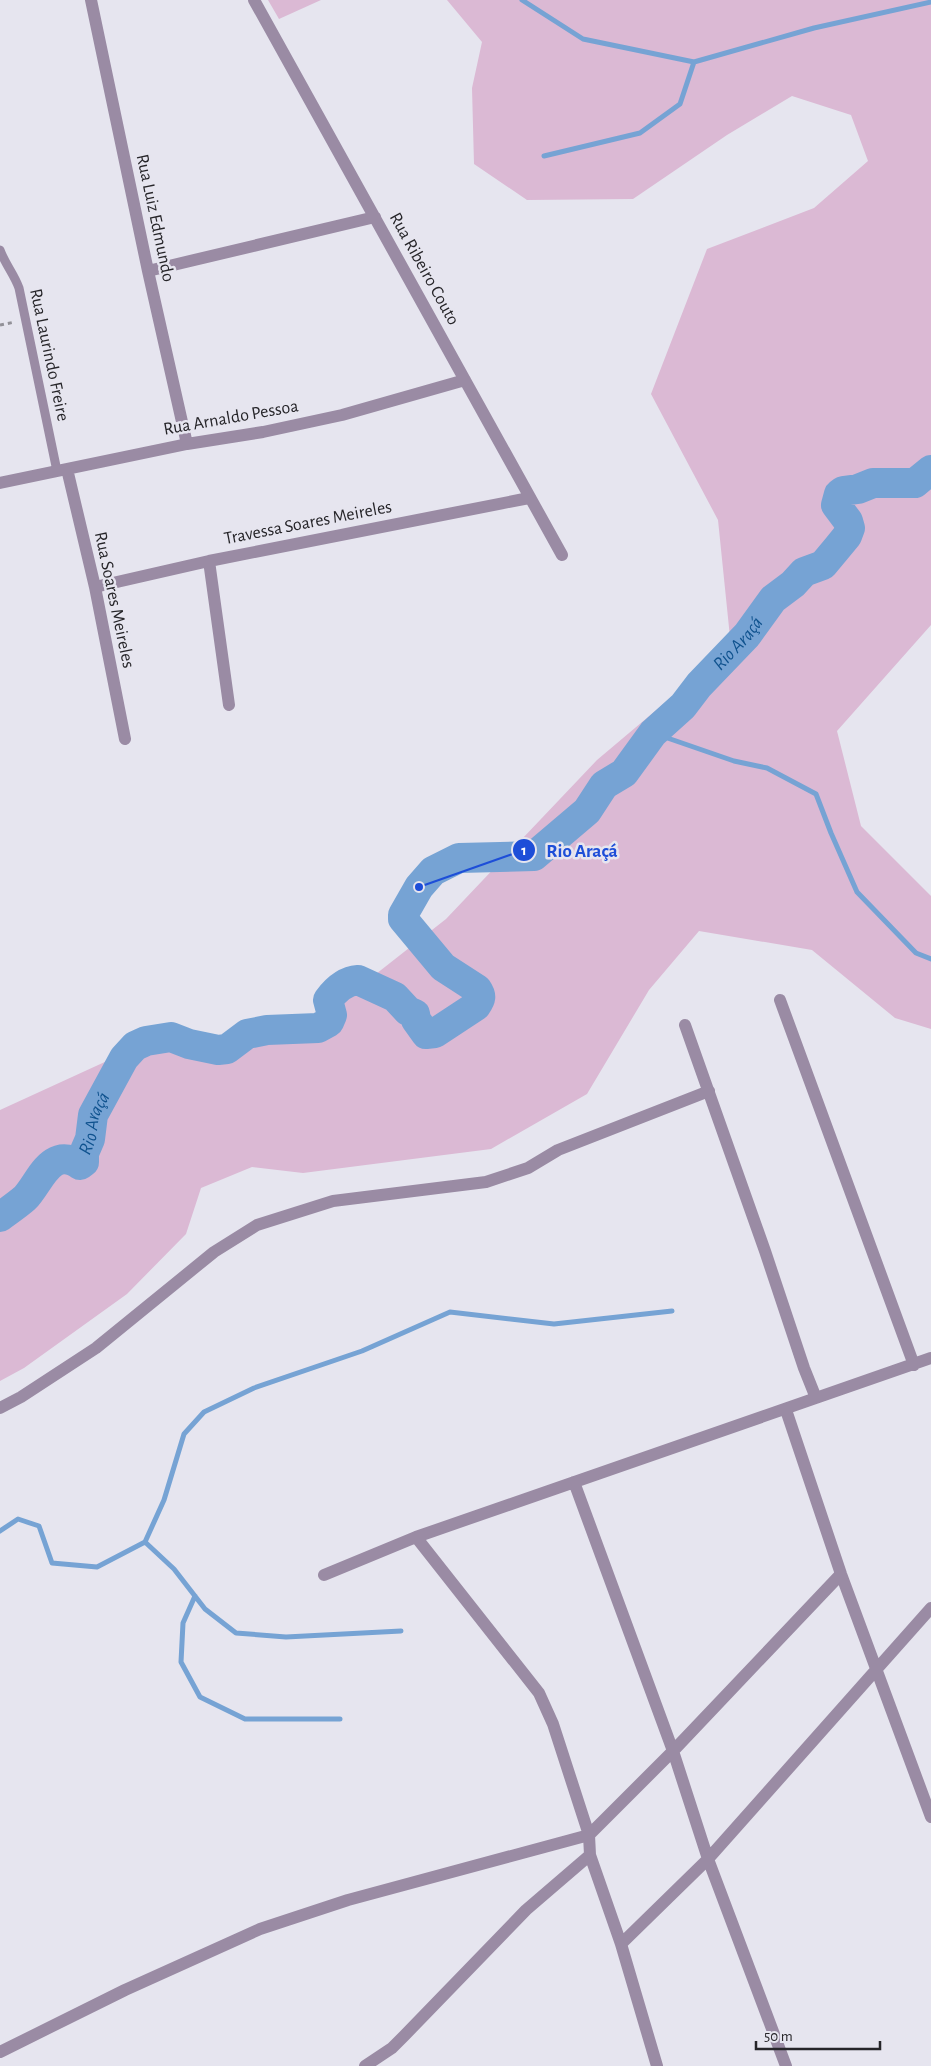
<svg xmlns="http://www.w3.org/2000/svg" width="931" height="2066" font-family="'Alegreya Sans',sans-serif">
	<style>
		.green { fill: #dbb9d4 }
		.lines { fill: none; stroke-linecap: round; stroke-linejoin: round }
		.stream { stroke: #76a3d4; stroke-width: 5 }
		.river { stroke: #76a3d4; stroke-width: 30 }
		.path { stroke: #929198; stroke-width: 3; stroke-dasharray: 4 4; stroke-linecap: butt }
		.lane { stroke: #9a8ba4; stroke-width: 9 }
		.street { stroke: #9a8ba4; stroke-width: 12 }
		.labels { text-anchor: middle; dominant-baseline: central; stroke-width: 5; stroke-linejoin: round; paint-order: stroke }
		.street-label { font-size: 18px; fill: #262529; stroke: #e6e5ef }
		.water-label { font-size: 19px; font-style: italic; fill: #0f528e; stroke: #e6e5ef }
		.leader { fill: none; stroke: #1d4ed8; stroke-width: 2 }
		.callout-dot { fill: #1d4ed8; stroke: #e6e5ef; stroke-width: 2 }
		.mark-label { font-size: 15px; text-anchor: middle; font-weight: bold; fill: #fff }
		.callout-label { font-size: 19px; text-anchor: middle; font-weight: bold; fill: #1d4ed8; stroke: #e6e5ef; stroke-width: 5; stroke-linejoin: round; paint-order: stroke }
	</style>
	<rect width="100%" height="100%" fill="#e6e5ef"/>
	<path class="green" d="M268,0H321L279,19Z
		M447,0H931V625L837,731L861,826L931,896V1029L895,1018L812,950L699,931L649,990L587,1094L491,1149L303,1173L252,1167L201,1188L186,1234L127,1294L24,1368L0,1381V1110L144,1044L297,1036L446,919L597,760L731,647L718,520L651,394L707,249L814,208L868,161L851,115L792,96L727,135L633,199L527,200L474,164L472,88L482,42Z"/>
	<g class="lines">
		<path class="stream" d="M522,0L583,39L694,62L814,28L931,2
			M544,156L640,133L680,104L694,62
			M653,733L734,761L767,768L816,794L831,833L857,892L916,953L931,959
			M0,1531L18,1519L39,1526L52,1563L97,1567L145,1542L164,1500L184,1434L204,1412L254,1388L362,1351L450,1312L554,1324L672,1311
			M145,1542L174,1569L205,1609L236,1633L286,1637L401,1631
			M195,1596L183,1623L181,1662L200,1697L245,1719H340"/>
		<path class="river" id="s1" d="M0,1217C8,1211 17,1205 25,1198C40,1183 50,1145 80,1165L84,1162V1153L90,1139L93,1115L124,1058L135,1046L146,1041L171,1037L189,1044L218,1050L227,1049L247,1034L267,1030L318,1028L329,1022L332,1015L328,1000C336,989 345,981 358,980L395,997L408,1011L415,1014L416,1020L426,1034L435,1033L476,1006C481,999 482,996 477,989L443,967L403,919V915L419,887L433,871L459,858L534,856L587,811L604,785L624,773L653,733L683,706L699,685L747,635L773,599L793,584L804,572L823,565L838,547L847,536L850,528L848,521L836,505L839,494L843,491L858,489L873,483H915L931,470"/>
		<path class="path" d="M0,325L15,322"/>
		<path class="lane" d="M0,250C5,264 14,274 19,288L57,471"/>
		<path class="street" d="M91,0L148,271L187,444
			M254,0L562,555
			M148,271L375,217
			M67,469L95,587L125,739
			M0,483L187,444L263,432L342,415L465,380
			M209,561L229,705
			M95,587L209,561L529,498
			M780,1000L914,1365
			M685,1025L765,1251L804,1368L816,1398
			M0,1408L21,1397L96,1348L214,1252L257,1225L333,1201L486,1182L528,1168L558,1150L709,1091
			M786,1410L841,1574L931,1817
			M574,1482L673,1751L708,1859L786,2066
			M416,1537L539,1693L553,1724L589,1835L590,1855L621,1944L657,2066
			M324,1575L416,1537L931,1358
			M621,1944L708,1859L931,1608
			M0,2052L125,1990L260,1929L348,1900L589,1835L673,1751L841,1574
			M365,2066L392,2048L404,2036L526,1910L590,1855"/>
	</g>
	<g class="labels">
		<g class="street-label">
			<text transform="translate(155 218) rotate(78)">Rua Luiz Edmundo</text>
			<text transform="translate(424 269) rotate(61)">Rua Ribeiro Couto</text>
			<text transform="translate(49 355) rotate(78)">Rua Laurindo Freire</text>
			<text transform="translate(231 418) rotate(-10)">Rua Arnaldo Pessoa</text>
			<text transform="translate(308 523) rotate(-11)">Travessa Soares Meireles</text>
			<text transform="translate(114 600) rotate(78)">Rua Soares Meireles</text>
		</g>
		<g class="water-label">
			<text stroke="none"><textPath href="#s1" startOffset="1234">Rio Araçá</textPath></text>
			<text stroke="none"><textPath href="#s1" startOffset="151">Rio Araçá</textPath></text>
		</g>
	</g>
	<path class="leader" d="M419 887L524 850"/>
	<g class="callout-dot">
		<circle cx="419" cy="887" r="5"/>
		<circle cx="524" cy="850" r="12"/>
	</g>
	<g class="mark-label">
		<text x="524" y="855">1</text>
	</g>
	<g class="callout-label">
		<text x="582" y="857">Rio Araçá</text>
	</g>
	<path d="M756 2041v8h124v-8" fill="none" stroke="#262529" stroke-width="2.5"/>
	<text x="764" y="2041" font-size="15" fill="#262529" stroke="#e6e5ef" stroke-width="4" paint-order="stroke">50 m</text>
</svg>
